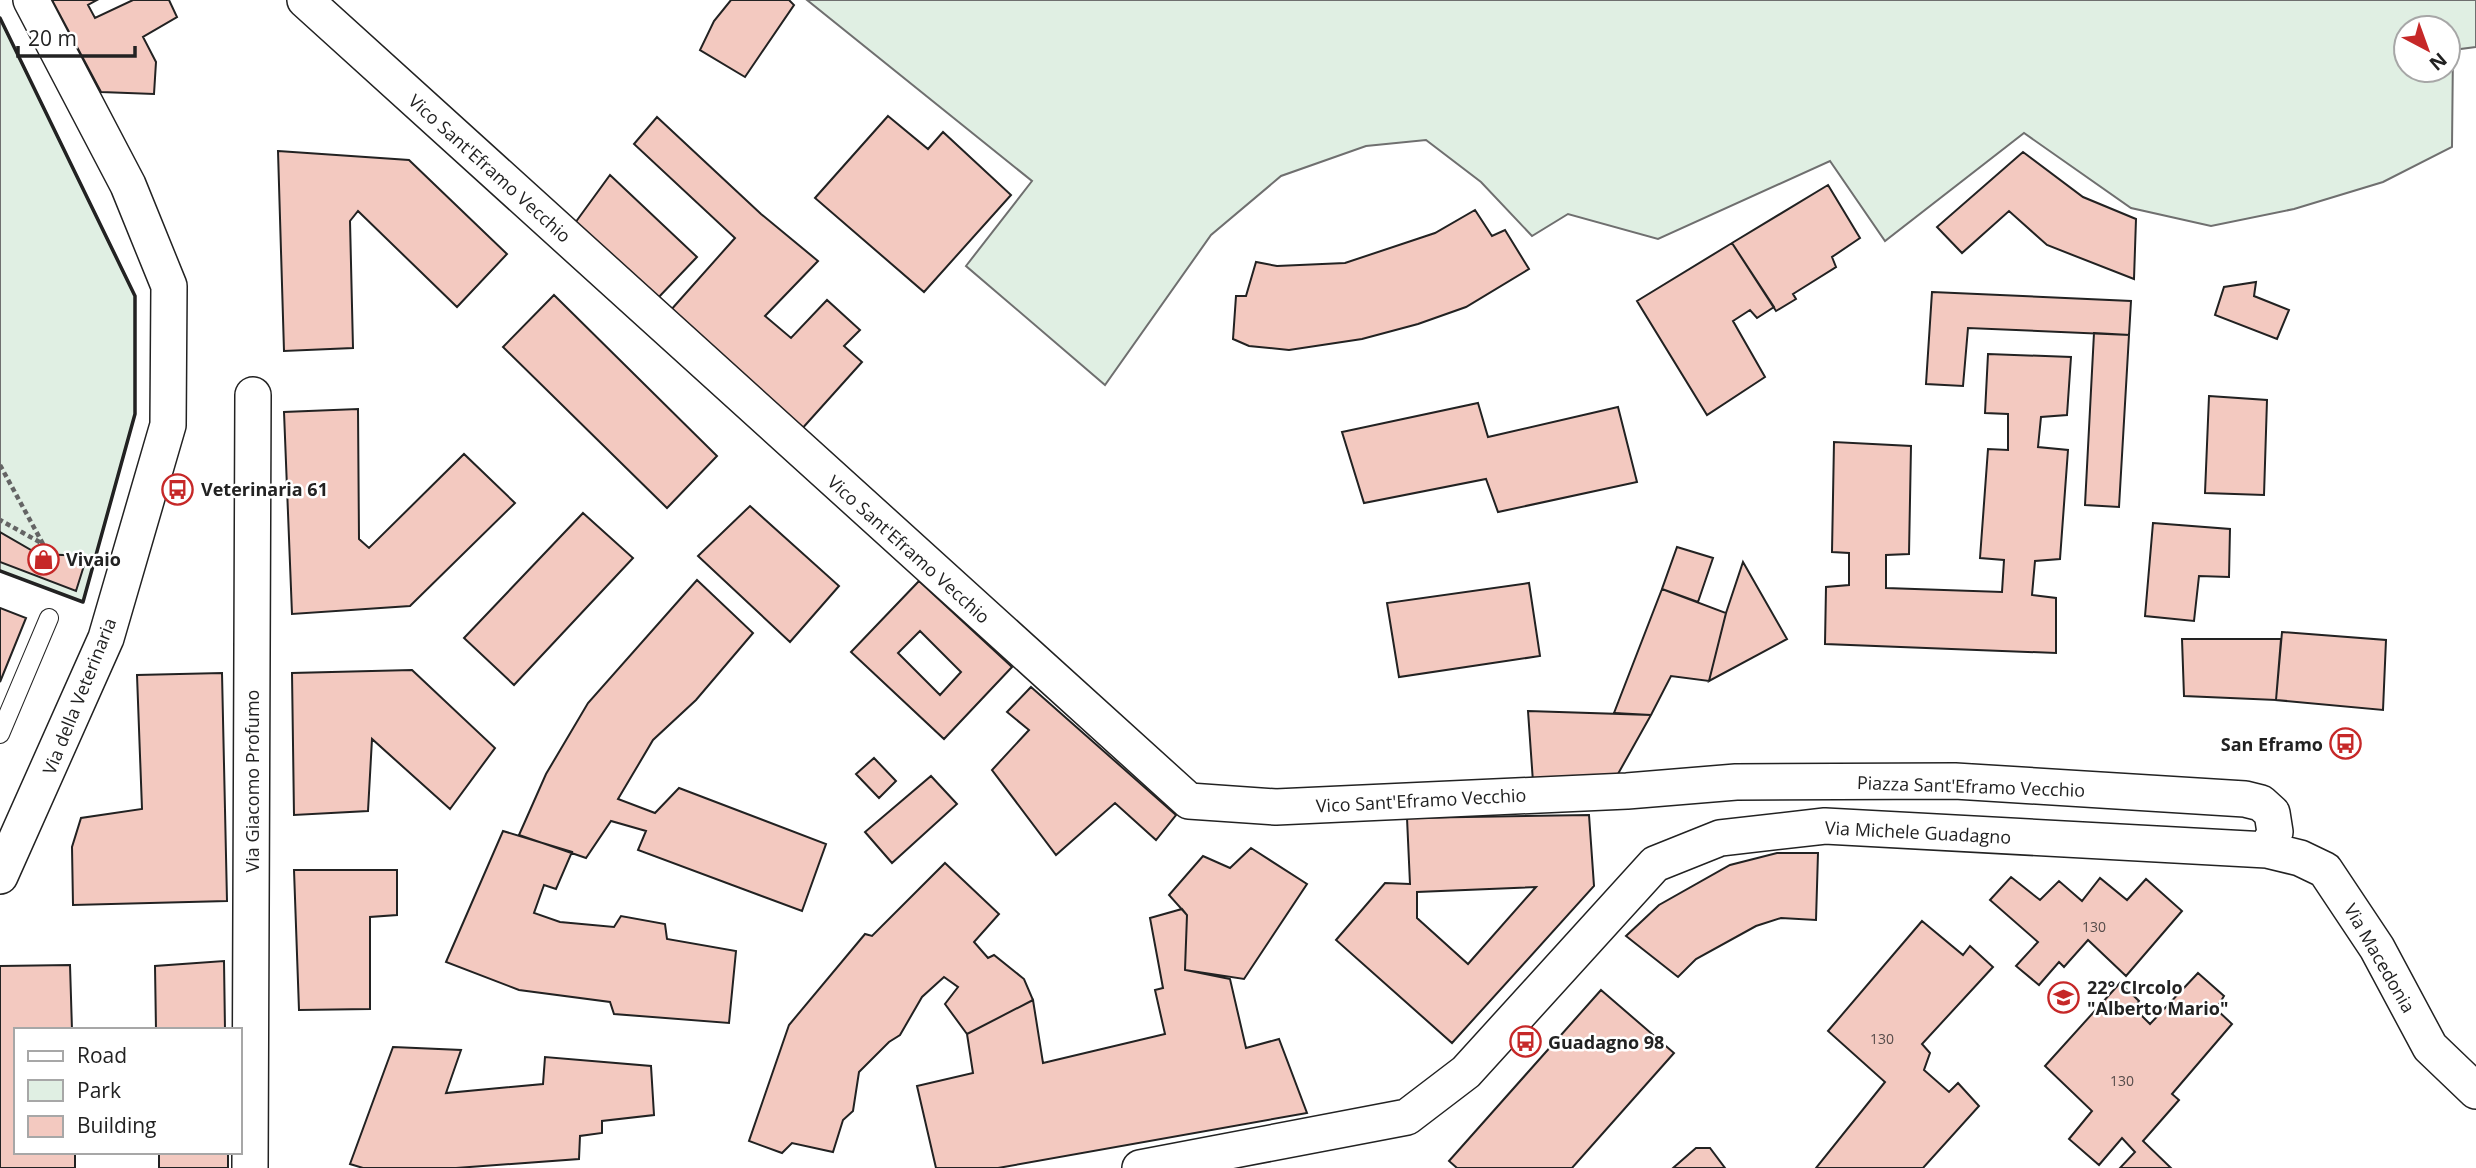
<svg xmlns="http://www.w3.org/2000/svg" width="2476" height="1168" font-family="'Open Sans',sans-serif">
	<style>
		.green { fill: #e0efe3; stroke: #6f6f6f; stroke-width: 2; fill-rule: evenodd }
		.building { fill: #f3c9c0; stroke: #222; stroke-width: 2; fill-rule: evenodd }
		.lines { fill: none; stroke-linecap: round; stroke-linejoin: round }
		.lane-casing { stroke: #222; stroke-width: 20 }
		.street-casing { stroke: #222; stroke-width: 38 }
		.path { stroke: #646464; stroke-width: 4.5; stroke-dasharray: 5 3.5; stroke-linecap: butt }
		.lane { stroke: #fff; stroke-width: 18 }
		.street { stroke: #fff; stroke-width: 35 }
		.wall { stroke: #222; stroke-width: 3.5 }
		.labels { text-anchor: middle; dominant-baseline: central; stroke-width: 5; stroke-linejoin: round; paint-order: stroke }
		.number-label { font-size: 14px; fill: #564c4a }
		.street-label { font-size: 18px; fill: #222; stroke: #fff }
		.poi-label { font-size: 18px; font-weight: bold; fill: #222; stroke: #fff; text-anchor: start }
	</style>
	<rect width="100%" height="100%" fill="#fff"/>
	<path class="green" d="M807,0H2476V47L2453,50L2452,147L2383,182L2294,209L2211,226L2131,208L2024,133L1885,241L1830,161L1658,239L1568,214L1532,236L1481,182L1426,140L1366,146L1281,176L1211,235L1105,385L966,266L1032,181ZM2406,28H2448V70H2406Z
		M0,18L135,296V414L83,602L0,571Z"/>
	<path class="building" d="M52,0H97L88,5L95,18L133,0H169L177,17L143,37L156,62L154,94L101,92Z
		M731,0H789L794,5L745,77L700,50L714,21Z
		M888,116L928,149L943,132L1011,195L924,292L815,198Z
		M657,117L761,214L818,261L765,316L791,338L827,300L860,330L844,346L862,362L800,431L670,311L735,238L634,144Z
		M278,151L409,160L507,254L457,307L358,211L350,221L353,348L284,351Z
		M2023,152L2083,197L2136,219L2134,279L2047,245L2009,211L1962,253L1937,227Z
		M610,175L697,257L657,299L575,223Z
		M1828,185L1860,238L1832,257L1836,267L1793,294L1796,299L1776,311L1732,243Z
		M1475,210L1492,236L1505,230L1529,269L1466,307L1418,324L1362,339L1289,350L1249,346L1233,339L1236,296H1246L1256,262L1277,266L1345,263L1435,233Z
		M1732,243L1774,307L1757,318L1750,310L1733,321L1765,377L1707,415L1637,301Z
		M2256,282L2254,296L2289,310L2277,339L2215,315L2224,287Z
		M1932,292L2131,301L2129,335L1968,328L1963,386L1926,384Z
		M554,295L717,456L667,508L503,347Z
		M2094,333L2129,335L2119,507L2085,505Z
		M1988,354L2071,357L2067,415L2041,417L2038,447L2068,450L2060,559L2035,561L2032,595L2056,598V653L1825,644L1826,587L1849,585V553L1832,552L1834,442L1911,446L1909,554L1886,555V588L2002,592L2004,560L1980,558L1988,449L2008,450V414L1985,413Z
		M2209,396L2267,400L2264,495L2205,493Z
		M1478,403L1488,437L1618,407L1637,482L1498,512L1486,479L1364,503L1342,432Z
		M358,409L359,539L369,548L464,454L515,503L410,606L292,614L284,412Z
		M750,506L839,586L790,642L698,556Z
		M583,513L633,558L514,685L464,638Z
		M2153,523L2230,529L2229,577L2199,576L2194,621L2145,616Z
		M0,532L38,554L87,556L76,591L0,562Z
		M1677,547L1713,558L1698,602L1662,589Z
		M1743,562L1787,639L1709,681L1726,613Z
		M697,580L753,633L696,700L653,740L618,799L655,813L679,788L826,844L802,911L638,850L646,831L611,821L586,858L519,835L546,774L588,703Z
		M919,581L1012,667L944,739L851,652ZM920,631L961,672L940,695L898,653Z
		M1529,583L1540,656L1399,677L1387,603Z
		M1662,589L1726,613L1709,681L1671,676L1651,715L1614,713Z
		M0,608L26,618L0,682Z
		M2282,632L2386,640L2383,710L2276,700Z
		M2182,639H2281L2276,700L2184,696Z
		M412,670L495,748L450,809L372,739L368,811L294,815L292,673Z
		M222,673L227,901L73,905L72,847L81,818L142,809L137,675Z
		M1031,687L1176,815L1156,840L1115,803L1056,855L992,770L1029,730L1007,712Z
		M1528,711L1651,715L1614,781L1533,782Z
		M874,758L896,781L879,798L856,774Z
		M931,776L957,804L892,863L865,832Z
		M1589,815L1594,886L1452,1043L1336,940L1385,883L1410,884L1407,818ZM1536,887L1468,964L1417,918V892Z
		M503,831L572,852L556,889L544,885L534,913L560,922L614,927L621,916L665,924L667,939L736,951L729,1023L614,1014L610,1002L519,990L446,962Z
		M1251,848L1307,884L1244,979L1185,970L1187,915L1169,895L1203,856L1230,868Z
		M1777,853H1818L1816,920L1781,918L1756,926L1696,959L1678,977L1626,936L1659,905L1730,865Z
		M945,863L999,914L974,942L988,958L994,955L1024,979L1033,1000L967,1034L945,1004L958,987L944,977L922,997L900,1035L889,1042L859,1072L853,1111L843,1120L833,1152L792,1143L782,1153L749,1141L789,1025L865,934L872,936Z
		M294,870H397V915L370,917V1009L299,1010Z
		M2011,877L2040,900L2059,881L2082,901L2100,878L2127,900L2146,879L2182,911L2126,976L2088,940L2064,967L2059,962L2039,985L2016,966L2038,942L1990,900Z
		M1182,909L1187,915L1185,970L1230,979L1246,1048L1279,1039L1307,1113L998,1168H936L917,1086L973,1073L967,1034L1033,1000L1043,1063L1165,1034L1155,990L1163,988L1150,918Z
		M1922,921L1963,955L1970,946L1993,967L1922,1044L1930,1053L1924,1070L1949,1092L1958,1083L1979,1106L1923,1168H1816L1885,1082L1828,1031Z
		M224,961L225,1030H156L155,966Z
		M70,965L72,1030H16V1152H75V1168H0V966Z
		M2198,973L2224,996L2216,1009L2232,1024L2172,1094L2179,1100L2143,1141L2171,1168H2120L2135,1152L2122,1138L2099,1165L2069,1139L2092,1111L2045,1066L2120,983L2139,1001L2134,1008L2150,1024Z
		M1601,990L1674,1053L1572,1168H1457L1449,1161Z
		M393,1047L461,1050L446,1093L543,1084L545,1057L651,1066L654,1115L602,1121V1133L580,1136L579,1159L456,1168H363L350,1164Z
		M1696,1148H1710L1725,1168H1673Z
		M159,1152H228V1168H159Z"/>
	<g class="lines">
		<defs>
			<path id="lane" d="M0,734L49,618"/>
			<path id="street" d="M305,0L1189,801L1276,807L1627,791L1736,782L1955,781L2245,799L2261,803L2272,813L2275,832L2267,850
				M0,876L106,638L168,425L169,286L128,185L31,0
				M250,1168L253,395
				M1140,1168L1407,1117L1466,1072L1655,864L1720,838L1825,826L2267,850L2300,858L2325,870L2377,948L2430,1047L2476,1091"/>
		</defs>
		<use href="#lane" class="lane-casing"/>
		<use href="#street" class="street-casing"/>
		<path class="path" d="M0,465L43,544L0,520"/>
		<use href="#lane" class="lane"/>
		<use href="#street" class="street"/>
		<path class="wall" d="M0,18L135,296V414L83,602L0,571"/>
	</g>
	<defs>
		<symbol id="bus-ring" viewBox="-11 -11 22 22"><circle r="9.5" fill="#fff" stroke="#c62828" stroke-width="1.5"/><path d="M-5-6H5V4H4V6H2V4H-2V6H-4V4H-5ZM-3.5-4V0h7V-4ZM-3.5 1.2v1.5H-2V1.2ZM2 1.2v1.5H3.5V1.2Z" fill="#c62828"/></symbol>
		<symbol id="shop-ring" viewBox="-11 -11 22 22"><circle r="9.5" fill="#fff" stroke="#c62828" stroke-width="1.5"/><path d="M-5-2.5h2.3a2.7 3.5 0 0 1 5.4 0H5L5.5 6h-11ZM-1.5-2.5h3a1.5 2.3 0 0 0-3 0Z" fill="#c62828"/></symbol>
		<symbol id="school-ring" viewBox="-11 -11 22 22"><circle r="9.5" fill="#fff" stroke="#c62828" stroke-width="1.5"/><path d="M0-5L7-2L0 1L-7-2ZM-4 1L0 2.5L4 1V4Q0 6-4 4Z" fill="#c62828"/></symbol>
	</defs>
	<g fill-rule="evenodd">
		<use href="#bus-ring" x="160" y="472" width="35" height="35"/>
		<use href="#shop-ring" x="26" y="542" width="35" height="35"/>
		<use href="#bus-ring" x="2328" y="726" width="35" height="35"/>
		<use href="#school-ring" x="2046" y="980" width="35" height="35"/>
		<use href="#bus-ring" x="1508" y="1024" width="35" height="35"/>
	</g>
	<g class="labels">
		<g class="number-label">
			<text x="2094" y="926">130</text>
			<text x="1882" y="1038">130</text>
			<text x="2122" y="1080">130</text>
		</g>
		<g class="street-label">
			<text transform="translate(490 168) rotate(42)">Vico Sant'Eframo Vecchio</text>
			<text transform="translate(909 549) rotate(42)">Vico Sant'Eframo Vecchio</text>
			<text transform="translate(79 696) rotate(-68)">Via della Veterinaria</text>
			<text transform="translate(252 781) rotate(-90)">Via Giacomo Profumo</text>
			<text transform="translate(1971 786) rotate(2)">Piazza Sant'Eframo Vecchio</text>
			<text transform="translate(1421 800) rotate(-3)">Vico Sant'Eframo Vecchio</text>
			<text transform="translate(1918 832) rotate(3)">Via Michele Guadagno</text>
			<text transform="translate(2380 958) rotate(60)">Via Macedonia</text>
		</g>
		<g class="poi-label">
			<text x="201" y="489">Veterinaria 61</text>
			<text x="66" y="559">Vivaio</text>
			<text x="2323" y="744" text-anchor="end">San Eframo</text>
			<text x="2087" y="987">22° CIrcolo<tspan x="2087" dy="21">"Alberto Mario"</tspan></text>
			<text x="1548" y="1042">Guadagno 98</text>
		</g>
	</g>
	<rect x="14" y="1028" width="228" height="126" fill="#ffffff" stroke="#a7a7a7" stroke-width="2"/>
	<rect x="28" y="1051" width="35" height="10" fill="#ffffff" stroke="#a7a7a7" stroke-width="2"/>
	<text x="77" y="1063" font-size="21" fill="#222222">Road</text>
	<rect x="28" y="1080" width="35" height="21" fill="#e0efe3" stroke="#a7a7a7" stroke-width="2"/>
	<text x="77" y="1098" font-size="21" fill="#222222">Park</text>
	<rect x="28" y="1116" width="35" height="21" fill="#f3c9c0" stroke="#a7a7a7" stroke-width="2"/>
	<text x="77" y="1133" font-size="21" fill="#222222">Building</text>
	<g transform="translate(2427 49) rotate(139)"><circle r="33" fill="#ffffff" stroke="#a7a7a7" stroke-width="2"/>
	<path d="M0-5L12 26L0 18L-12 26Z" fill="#c62828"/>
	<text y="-10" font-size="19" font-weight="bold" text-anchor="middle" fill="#222222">N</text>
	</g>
	<path d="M18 46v10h117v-10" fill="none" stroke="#222222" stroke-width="3.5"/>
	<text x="28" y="46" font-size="21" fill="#222222" stroke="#ffffff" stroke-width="5" paint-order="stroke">20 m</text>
</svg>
